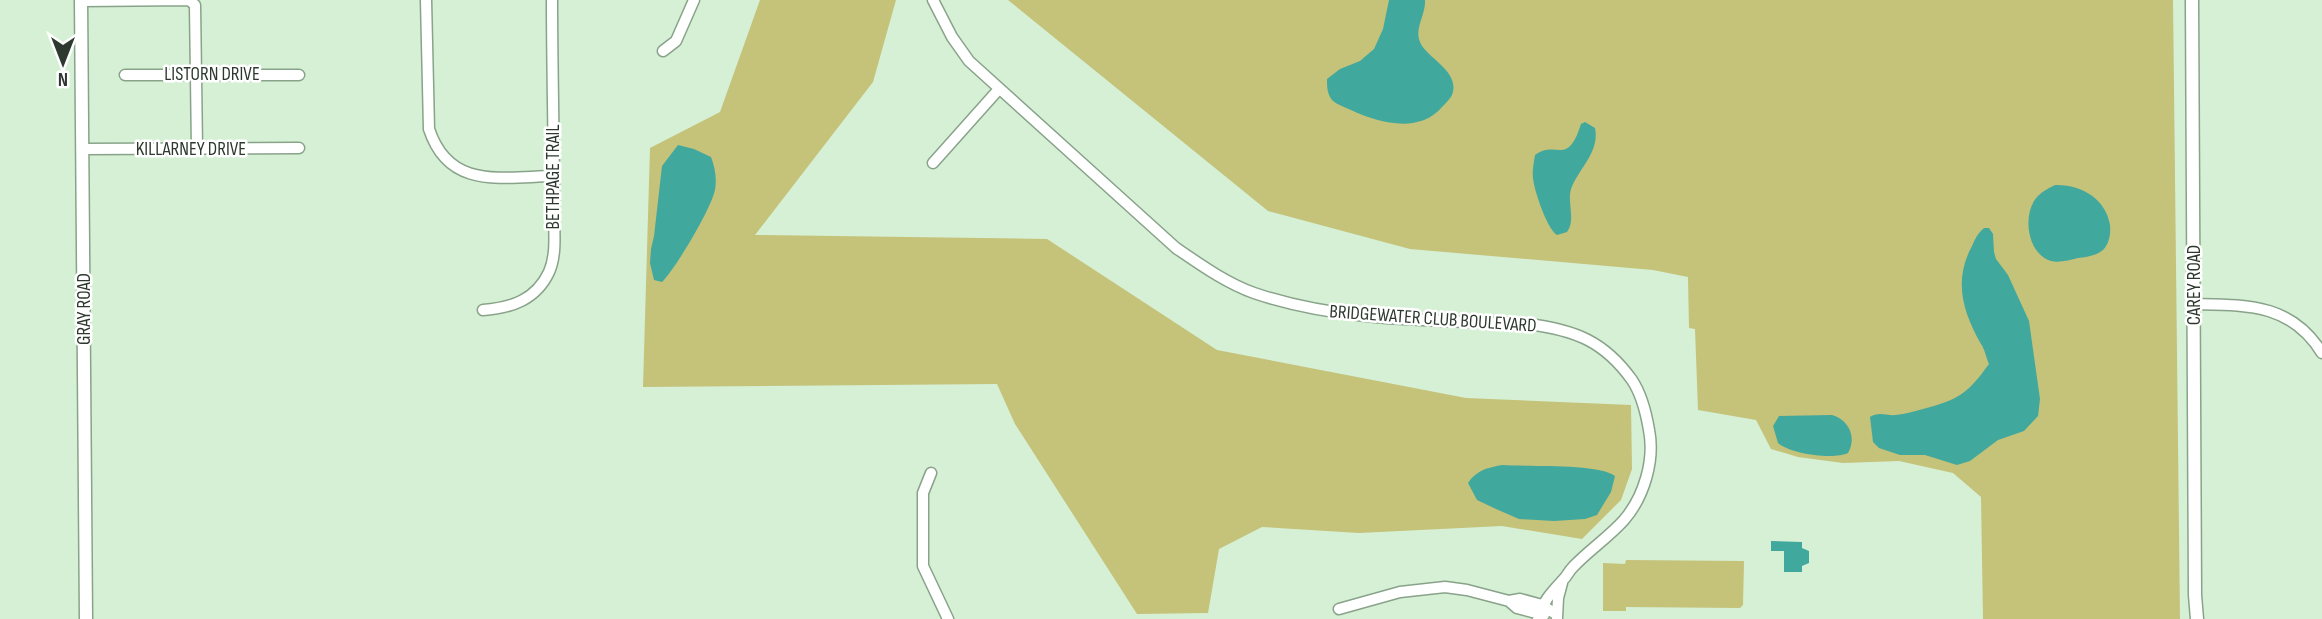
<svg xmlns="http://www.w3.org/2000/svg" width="2322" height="619" font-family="'Sofia Sans Condensed',sans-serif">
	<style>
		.green { fill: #c5c27a }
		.water { fill: #41a89d }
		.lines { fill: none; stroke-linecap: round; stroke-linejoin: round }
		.minor-casing { stroke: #89a38a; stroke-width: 13 }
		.tertiary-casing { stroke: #89a38a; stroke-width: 15 }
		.minor { stroke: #fff; stroke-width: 10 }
		.tertiary { stroke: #fff; stroke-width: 12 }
		.labels { text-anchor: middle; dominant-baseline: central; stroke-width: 5; stroke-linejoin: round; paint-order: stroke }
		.street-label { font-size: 19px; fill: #2d382e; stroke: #fff }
	</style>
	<rect width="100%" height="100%" fill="#d5f0d5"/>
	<path class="green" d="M760,0H896L873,82L755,235L1047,239L1217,350L1466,398L1631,405L1632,469L1621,500L1582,539L1502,526L1359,533L1262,527L1219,549L1208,613L1137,614L1015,424L997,384L643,387L650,148L720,112Z
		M1008,0H2173L2180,619H1983L1981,497L1953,473L1899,461L1843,463L1798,457L1771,449L1756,420L1698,410L1695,329L1689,328L1688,277L1653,270L1410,249L1268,211Z
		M1626,560L1744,561L1743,605L1740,608L1626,607V611H1603V563L1625,564Z"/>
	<path class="water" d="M1389,0H1425C1426,14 1414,29 1420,42C1426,58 1461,71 1452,95C1450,99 1445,104 1442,107C1419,134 1379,123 1351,110C1345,107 1337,105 1332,100C1327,93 1327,87 1327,79L1340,69L1360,61L1374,49L1383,29Z
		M1585,122L1595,128C1600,152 1579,168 1571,189C1567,203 1576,220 1567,232L1557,235C1547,229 1534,190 1533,178C1532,170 1534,162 1535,155C1557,139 1567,168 1581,124Z
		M678,145L694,149L711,157C715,167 717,179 715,190C711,209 676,268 662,282L654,280L650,263L651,249L654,236L662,166Z
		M2055,185C2081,184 2106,199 2110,225C2111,234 2109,244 2103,250C2096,256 2086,257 2078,258C2070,260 2059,263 2051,261C2028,254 2023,219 2034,201C2039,193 2047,189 2055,185Z
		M1984,228H1989L1993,234L1994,252L1996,259L2008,275L2029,321L2040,399L2038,416L2024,431L1998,440L1970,461L1957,465L1925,455H1900L1879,448L1873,442L1870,417C1879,411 1886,416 1896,415C1905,414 1915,411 1923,409C1960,399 1967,394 1989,364C1986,357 1985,350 1981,344C1963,312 1953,281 1972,246C1975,239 1978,233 1984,228Z
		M1832,415C1849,420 1857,437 1848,453C1834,460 1790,454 1778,443L1773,426L1779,416Z
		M1502,465C1527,467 1598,463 1615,476L1611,492L1597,515L1585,519L1554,521L1519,519L1496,509L1477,500L1468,483C1477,470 1487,468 1502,465Z
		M1771,541L1802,542V548L1809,551V563L1802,566V572H1784V551H1771Z"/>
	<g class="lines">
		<defs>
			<path id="minor" d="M426,0L429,129C449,190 501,177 554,176
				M933,0L952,37L969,61L1176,248C1201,265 1226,283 1254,293C1342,323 1437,320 1528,324C1575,330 1604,341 1632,380C1642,395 1646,412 1649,430C1655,460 1644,497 1624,520C1609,537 1589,550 1573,567C1569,571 1567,576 1563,580C1551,593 1543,601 1538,619
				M81,1L189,0L195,5L197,149
				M663,51L676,41L694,0
				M125,75H299
				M83,149L299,148
				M933,163L999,89
				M2194,304C2246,305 2291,303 2322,353
				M483,310C511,308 536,300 549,272C558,252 553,225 554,203C554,136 552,68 552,0
				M931,473L923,493V566L948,619
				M1509,601L1517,608L1544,615
				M1339,609L1400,592L1445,587L1467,590L1509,601L1520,599L1542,605L1557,615
				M1557,618L1558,598L1562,583"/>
			<path id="tertiary" d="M81,0L86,619
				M2192,0L2195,595L2197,619"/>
		</defs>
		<use href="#minor" class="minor-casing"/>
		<use href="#tertiary" class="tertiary-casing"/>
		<use href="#minor" class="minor"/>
		<use href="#tertiary" class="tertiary"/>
	</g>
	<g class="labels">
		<g class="street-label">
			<text x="212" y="74">LISTORN DRIVE</text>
			<text x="191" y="149">KILLARNEY DRIVE</text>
			<text transform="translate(553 177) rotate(-90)">BETHPAGE TRAIL</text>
			<text transform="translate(2194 285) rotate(-90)">CAREY ROAD</text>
			<text transform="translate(84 309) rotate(-90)">GRAY ROAD</text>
			<text transform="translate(1433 319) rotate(4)">BRIDGEWATER CLUB BOULEVARD</text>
		</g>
	</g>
	<g transform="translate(63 63) rotate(180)" stroke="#ffffff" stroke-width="5" paint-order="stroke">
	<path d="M0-5L12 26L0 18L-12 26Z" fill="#2d382e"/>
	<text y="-10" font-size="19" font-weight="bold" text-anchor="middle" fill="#2d382e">N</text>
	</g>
</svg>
